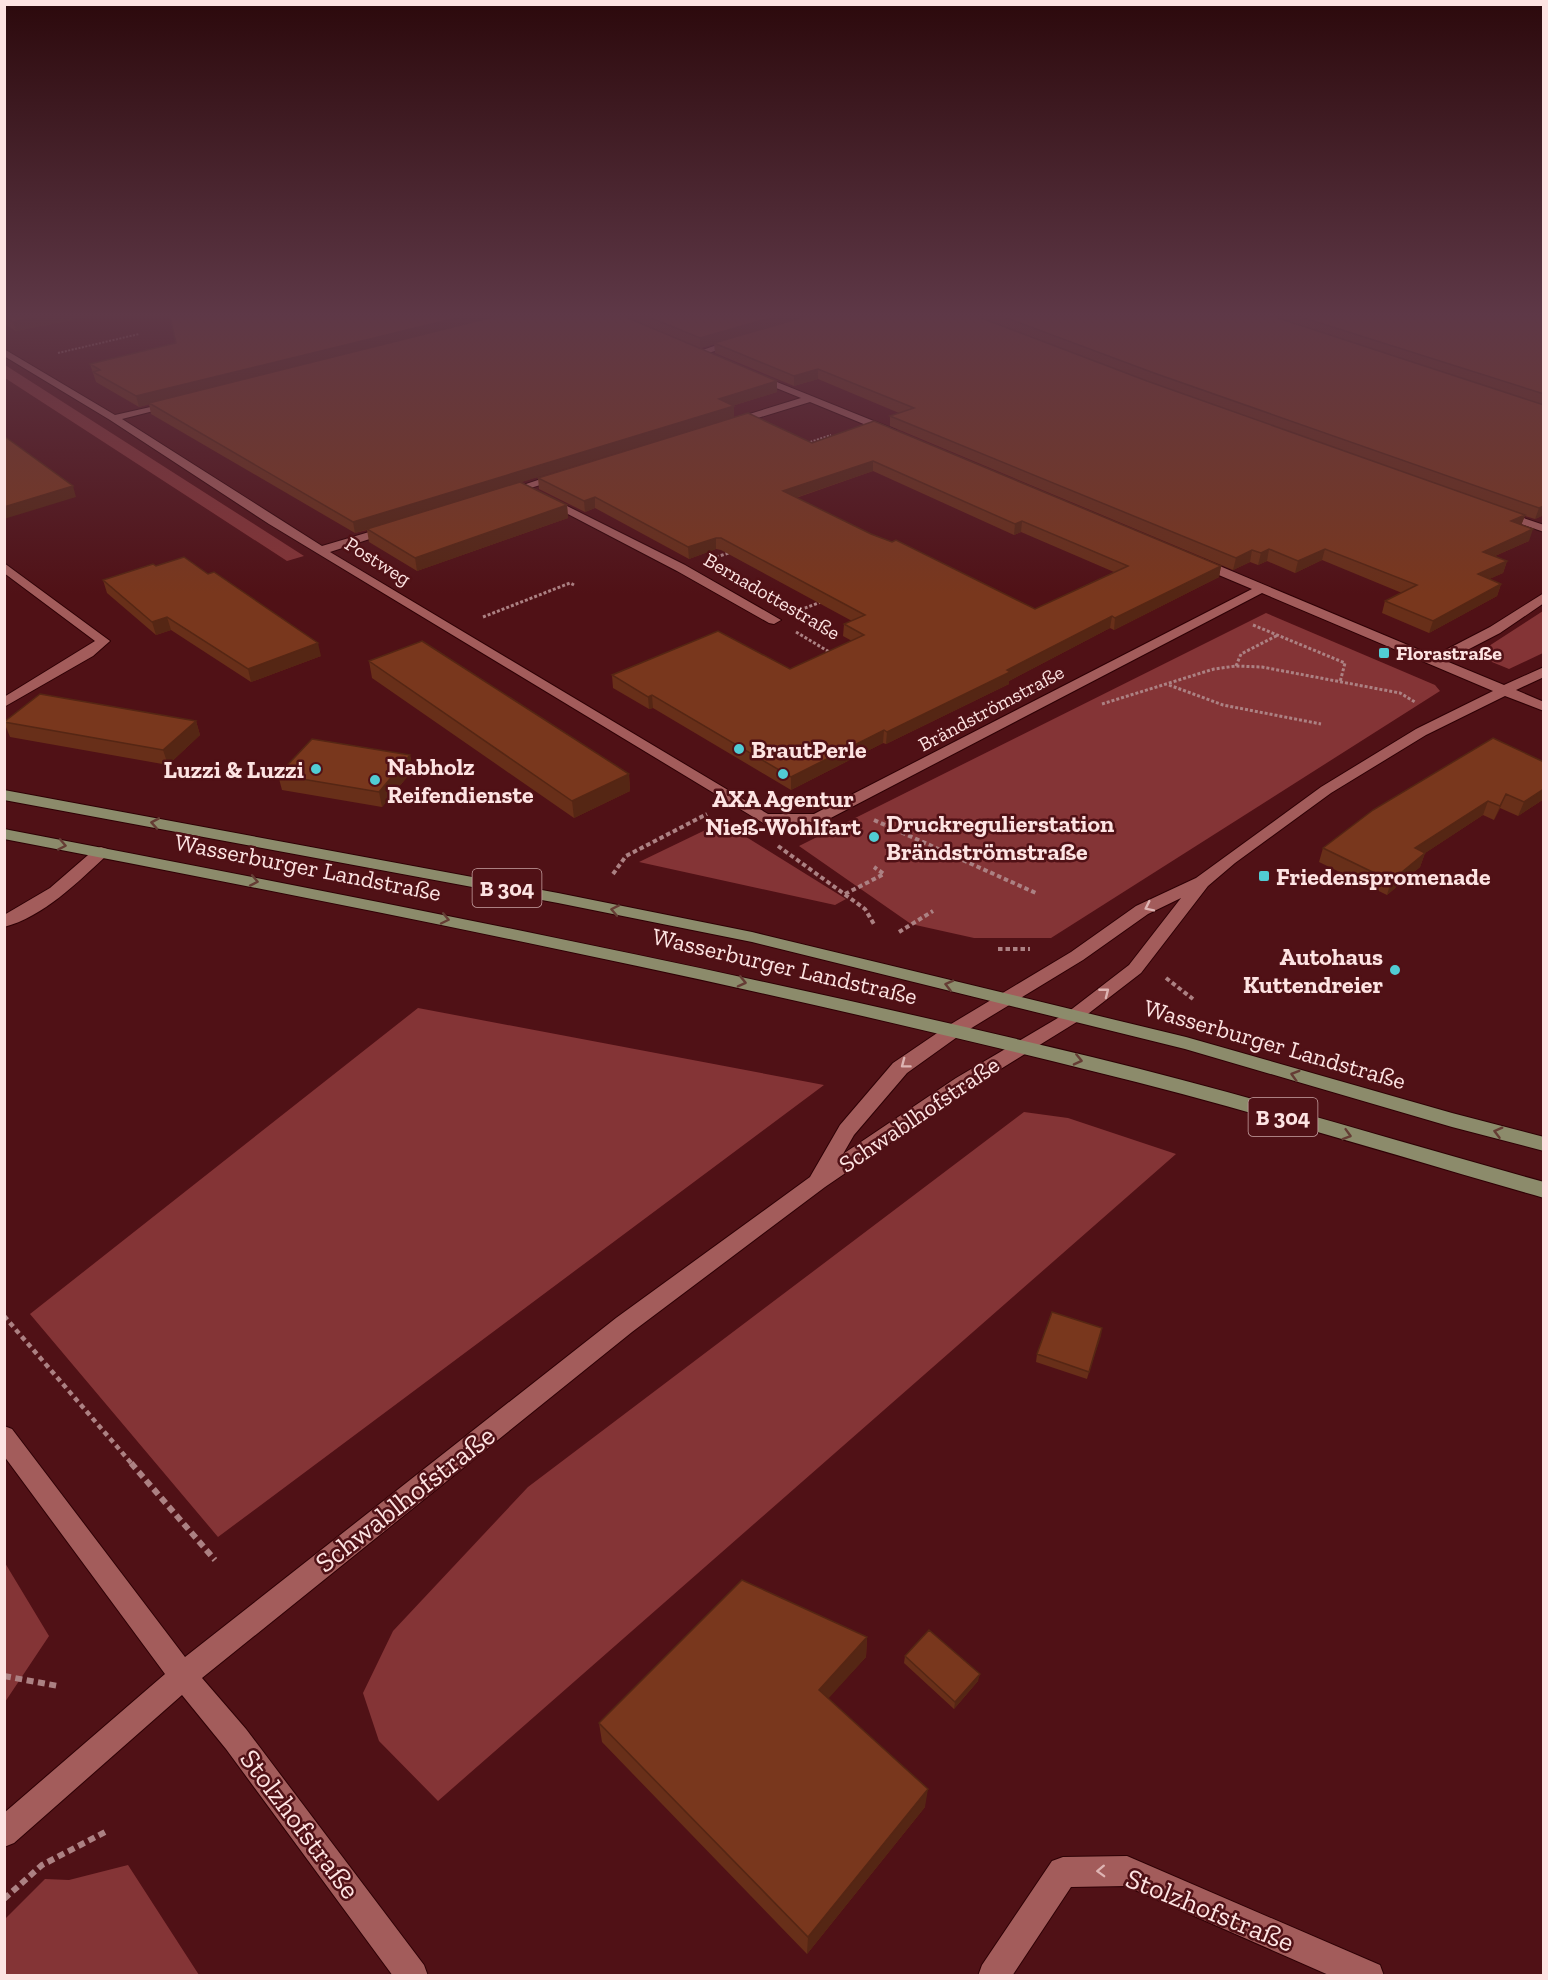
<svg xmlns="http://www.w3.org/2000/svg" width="1548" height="1980" font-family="'Zilla Slab',serif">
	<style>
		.green { fill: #843436 }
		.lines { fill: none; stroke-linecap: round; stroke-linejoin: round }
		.minor-casing { stroke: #2e0105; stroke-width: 2 }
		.major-casing { stroke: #2e0105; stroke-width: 2 }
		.path-far4 { stroke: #ac8183; stroke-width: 2; stroke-dasharray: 2 1.5; stroke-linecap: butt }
		.path-far3 { stroke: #ac8183; stroke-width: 3; stroke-dasharray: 3 2; stroke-linecap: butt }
		.path-far2 { stroke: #ac8183; stroke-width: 4; stroke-dasharray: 4.5 3; stroke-linecap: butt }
		.path-far1 { stroke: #ac8183; stroke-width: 4.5; stroke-dasharray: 5 4; stroke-linecap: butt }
		.path { stroke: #ac8183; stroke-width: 6; stroke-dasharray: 7 4.5; stroke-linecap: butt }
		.minor { fill: #a35c5b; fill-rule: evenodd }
		.major { fill: #8c8b6b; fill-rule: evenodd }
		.wall { fill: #682f19; fill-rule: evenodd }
		.shaded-wall { fill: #552614 }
		.building { fill: #79371d; stroke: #552614; stroke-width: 1.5; fill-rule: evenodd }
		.oneway { stroke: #653c34 }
		.oneway2 { stroke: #deb4b3 }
		.poi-dot { fill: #51ccd4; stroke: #501116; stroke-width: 2 }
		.labels { text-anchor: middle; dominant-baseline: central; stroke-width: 5; stroke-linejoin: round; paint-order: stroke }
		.far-street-label { font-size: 20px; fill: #fde3e2; stroke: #501116 }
		.far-poi-label { font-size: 20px; font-weight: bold; fill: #fde3e2; stroke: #501116; text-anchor: start }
		.shield { fill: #501116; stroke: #c9a4a5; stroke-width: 1.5 }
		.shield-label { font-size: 22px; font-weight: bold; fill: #fde3e2 }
		.poi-label { font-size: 24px; font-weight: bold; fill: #fde3e2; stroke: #501116; text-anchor: start }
		.street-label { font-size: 24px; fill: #fde3e2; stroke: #501116 }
		.near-street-label { font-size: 28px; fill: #fde3e2; stroke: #501116 }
	</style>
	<rect width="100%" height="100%" fill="#501116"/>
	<path class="green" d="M4,365H5L304,556L287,561L5,378Z
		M1543,611V653L1509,669L1475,655Z
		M1266,613L1435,685L1440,691L1051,938H974L911,924L799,846Z
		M722,822L846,899L835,905L639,862Z
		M418,1008L824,1085L218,1537L30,1314Z
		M1024,1112L1068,1118L1176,1154L438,1801L379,1741L363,1693L393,1631L528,1487Z
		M5,1563L49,1636L5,1702Z
		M128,1865L199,1975H5V1919L45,1879L69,1880Z"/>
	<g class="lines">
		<defs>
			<path id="minor" d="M737,338L742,341L740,343L699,356L694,353Z
				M4,349L115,415L177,401V405L122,419L322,546L386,527H394V531L330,552L768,814H814L1252,589L1195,565V559H1203L1434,656L1490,627L1544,593V603L1500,633L1446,661L1504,685L1544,667V677L1516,690L1544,702V711L1505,696L1426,735L1331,793L1235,863L1208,886L1141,973L1080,1020L970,1088L825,1187L632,1332L202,1678L246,1729L424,1965L428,1976H393L226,1749L182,1695L14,1843L4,1847V1813L165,1674L4,1456V1426L12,1429L185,1657L616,1318L810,1177L840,1125L893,1063L946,1027L1071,952L1136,906L1196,878L1321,787L1416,729L1493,691L1262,593L823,822L765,824L269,524L110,420L4,356ZM1181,898L1129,965L1068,1012L956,1078L843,1154L854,1135L907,1073L960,1035L1083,960L1148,914Z
				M757,374L896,430L897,432L888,434L810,402L735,425H727V421L801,398L754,379V375Z
				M562,472L566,473V477L505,496L499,493Z
				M547,496L685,565L781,620L774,624L769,623L677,571L543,501V497Z
				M1500,510L1544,525V532L1496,515L1494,513Z
				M4,563L110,641L93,656L4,707V697L95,641L4,573Z
				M101,847L107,849L109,852L107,855C78,882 43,917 4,927V915L50,888L95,849Z
				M1127,1856L1380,1965L1384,1976H1331L1126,1886L1071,1887L1012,1976H978L982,1965L1052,1861L1063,1857Z"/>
			<path id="major" d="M4,790L558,893L752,932L1186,1037L1452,1113L1544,1137V1151L1452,1127L1185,1049L752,942L558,903L4,800Z
				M4,829C368,899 732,970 1092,1057C1244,1094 1393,1140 1544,1182V1198C1393,1155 1244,1108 1092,1071C732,981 369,909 4,839Z"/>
		</defs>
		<use href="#minor" class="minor-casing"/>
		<use href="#major" class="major-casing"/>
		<path class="path-far4" d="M58,353L139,334
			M807,443L831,435"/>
		<path class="path-far3" d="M716,557L732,552
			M800,610L821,602
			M483,617L570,583L574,585
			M1253,625L1345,663L1340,682
			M796,632L831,653
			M1236,666L1241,654L1278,635
			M1169,685L1223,705L1321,724
			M1102,704L1214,669L1236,666L1262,667L1400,693L1415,702"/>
		<path class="path-far2" d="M874,820L1038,894
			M778,846L865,909L875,926
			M613,874L626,856L707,814
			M845,894L884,874L874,867
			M899,932L933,911
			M998,949H1030
			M1166,978L1193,999"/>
		<path class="path-far1" d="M4,1316L132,1464"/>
		<path class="path" d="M131,1463L215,1560
			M4,1676L58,1686
			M4,1899L42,1865L105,1832"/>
		<use href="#minor" class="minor"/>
		<use href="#major" class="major"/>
	</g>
	<path class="wall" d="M4,317H87L16,331L4,324Z
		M626,317H1544V515L1535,519L1525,516L1521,525L1529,541L1495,556L1507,561L1503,573L1489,579L1501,584L1497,596L1429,633L1382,613L1385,601L1402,593L1322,560L1295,573L1267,561L1258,565L1250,562L1233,570L890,426V416L899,413L818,379L794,386L715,353L714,344L700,348Z
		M176,343L777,381V392L732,406H734V417L521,482L567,505L568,518L417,571L369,542L367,530L355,533L151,414L149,404L139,407L96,382L90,364Z
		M874,421L1221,566L1219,577L1114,630L1110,628L1009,681V684L886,744L883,743L791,790L653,708L649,709L613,688L612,675L790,669L852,641L843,636L844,624L852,621L721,550L716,549L689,559L595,508L585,512L539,489L538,478L812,443ZM873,471L1014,535L1021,532L1114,572L1035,609L871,534L796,498Z
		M103,580L321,656L251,682L171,630L156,635L107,593Z
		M369,661L629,774L630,791L574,818L372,678Z
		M196,721L200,735L168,765L10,737L4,722Z
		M410,755L413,770L382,807L282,790L278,775Z
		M1544,762V799L1518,816L1500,808L1494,820L1483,815L1425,853L1420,867L1387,895L1319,862L1323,848Z
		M1102,1328L1087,1379L1036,1362L1037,1354Z
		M867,1637L866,1657L828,1698L925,1807L807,1954L602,1742L599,1723Z
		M905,1656L978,1681L954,1709L904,1663Z"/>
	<path class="shaded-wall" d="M38,317H88L16,331L13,322Z
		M460,317H500L139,407L136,396Z
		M773,317H807L700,348V338Z
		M818,369V379L794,386V376Z
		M777,381V392L719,410V399Z
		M734,406V417L355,533L353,522Z
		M873,461V471L783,502V491Z
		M73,486L76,497L4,519V507Z
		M595,497V508L585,512L584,501Z
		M567,505L568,518L417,571L415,558Z
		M1544,506V515L1535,519L1539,508Z
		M1525,515L1521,526L1511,521Z
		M1022,521L1021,532L1014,535L1015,524Z
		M1533,529L1529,541L1479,563L1483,552Z
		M716,538V549L689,559L688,547Z
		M1269,549L1267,561L1258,565L1261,553Z
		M1325,549L1322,560L1295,573L1298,561Z
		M1252,550L1250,562L1233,570L1236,558Z
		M1507,561L1503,573L1474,586L1478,574Z
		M1221,566L1219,577L1114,630L1115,618Z
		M1501,584L1497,596L1429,633L1433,621Z
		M1112,616L1110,628L1009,681V684L886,744L887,732Z
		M167,617L171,630L156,635L152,622Z
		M318,643L321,656L251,682L248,669Z
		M652,695L653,708L649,709L648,697Z
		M196,721L200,735L168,765L163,750Z
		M884,730L883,743L791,790V777Z
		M410,755L413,770L382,807L379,792Z
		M629,774L630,791L574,818L572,801Z
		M1544,789V799L1518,816L1524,802Z
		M1506,794L1500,808L1494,820L1500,806Z
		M1488,801L1483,815L1410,863L1415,848Z
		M1425,853L1420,867L1387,895L1391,881Z
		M1102,1328L1101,1336L1087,1379L1089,1372Z
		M867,1637L866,1657L818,1710L819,1690Z
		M980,1674L978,1681L954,1709L955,1702Z
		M928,1789L925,1807L807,1954L808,1937Z"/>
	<path class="building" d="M5,317H38L13,322Z
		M170,317H460L136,396L93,372L100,370L90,364L176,343Z
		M493,317H626L777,381L719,399L734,406L353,522L149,403Z
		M649,317H773L700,338Z
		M804,317H979L1147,381L1525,515L1511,521L1533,529L1483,552L1507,561L1478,574L1501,584L1433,621L1385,601L1417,585L1325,549L1298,561L1269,549L1261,553L1252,550L1236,558L890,416L914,408L818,369L794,376L714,343Z
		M1004,317H1275L1544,405V506L1539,508L1154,373Z
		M1301,317H1544V394Z
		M748,413L812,443L874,421L1221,566L1115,618L1112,616L1007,670L1010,672L887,732L884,730L791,777L652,695L648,697L612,675L718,631L790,669L864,635L844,624L865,615L721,538H716L688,547L595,497L584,501L538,478ZM873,461L1015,524L1022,521L1128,566L1035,609L896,540L892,542L871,534L783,491Z
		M4,436L73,486L4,507Z
		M520,482L567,505L415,558L367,529Z
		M184,557L208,574L214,572L318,643L248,669L167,617L152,622L103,580L153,564L156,566Z
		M422,641L629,774L572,801L369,661Z
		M40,694L196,721L163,750L4,722Z
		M1493,738L1544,762V789L1524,802L1506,794L1500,806L1488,801L1415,848L1425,853L1391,881L1323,848L1373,810Z
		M312,739L410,755L379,792L278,775Z
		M1052,1312L1102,1328L1089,1372L1037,1354Z
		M742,1580L867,1637L819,1690L928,1789L808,1937L599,1723Z
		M929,1630L980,1674L955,1702L905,1656Z"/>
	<defs><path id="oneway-chevron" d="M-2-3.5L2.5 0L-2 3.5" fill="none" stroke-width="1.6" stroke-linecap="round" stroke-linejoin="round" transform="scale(1.5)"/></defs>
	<g class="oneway">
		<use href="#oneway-chevron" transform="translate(155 823) rotate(-170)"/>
		<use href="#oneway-chevron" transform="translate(62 845) rotate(11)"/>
		<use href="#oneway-chevron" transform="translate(254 881) rotate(11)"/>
		<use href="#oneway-chevron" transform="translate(615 910) rotate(-169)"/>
		<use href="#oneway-chevron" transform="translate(445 919) rotate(12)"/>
		<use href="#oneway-chevron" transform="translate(742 982) rotate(13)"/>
		<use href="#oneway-chevron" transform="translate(949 985) rotate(-166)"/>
		<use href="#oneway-chevron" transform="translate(1078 1060) rotate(13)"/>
		<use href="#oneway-chevron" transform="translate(1295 1075) rotate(-164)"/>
		<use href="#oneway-chevron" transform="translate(1498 1132) rotate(-165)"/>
		<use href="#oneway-chevron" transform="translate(1347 1135) rotate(16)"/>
	</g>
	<g class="oneway2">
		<use href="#oneway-chevron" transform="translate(1149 907) rotate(154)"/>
		<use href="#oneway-chevron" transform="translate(1105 992) rotate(-38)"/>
		<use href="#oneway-chevron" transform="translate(905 1064) rotate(143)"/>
		<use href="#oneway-chevron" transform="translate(1101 1871) rotate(178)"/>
	</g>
	<linearGradient id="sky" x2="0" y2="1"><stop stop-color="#2c090c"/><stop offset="0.53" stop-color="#5e3847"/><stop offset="1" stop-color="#5e3847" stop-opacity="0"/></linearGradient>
	<rect width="1548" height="594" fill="url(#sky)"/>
	<g class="poi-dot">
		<rect x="1378" y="647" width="12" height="12" rx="3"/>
		<circle cx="739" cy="749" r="6"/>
		<circle cx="316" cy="769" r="6"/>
		<circle cx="783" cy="774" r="6"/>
		<circle cx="375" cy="780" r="6"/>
		<circle cx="874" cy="837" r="6"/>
		<rect x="1258" y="870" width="12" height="12" rx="3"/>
		<circle cx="1395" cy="970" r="6"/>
	</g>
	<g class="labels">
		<g class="far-street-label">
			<text transform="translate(378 561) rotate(32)">Postweg</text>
			<text transform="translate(772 596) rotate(30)">Bernadottestraße</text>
			<text transform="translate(991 708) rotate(-28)">Brändströmstraße</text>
		</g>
		<g class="far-poi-label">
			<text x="1396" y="653">Florastraße</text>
		</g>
		<g class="shield">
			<rect x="472.5" y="869" width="69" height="38" rx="4.5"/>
			<rect x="1248.5" y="1098" width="69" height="38" rx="4.5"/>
		</g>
		<g class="shield-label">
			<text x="507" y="888">B 304</text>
			<text x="1283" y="1117">B 304</text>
		</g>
		<g class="poi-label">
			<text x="751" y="749">BrautPerle</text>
			<text x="387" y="766">Nabholz<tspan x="387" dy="28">Reifendienste</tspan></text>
			<text x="304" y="769" text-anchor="end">Luzzi &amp; Luzzi</text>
			<text x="783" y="798" text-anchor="middle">AXA Agentur<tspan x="783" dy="28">Nieß-Wohlfart</tspan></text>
			<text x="886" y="823">Druckregulierstation<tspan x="886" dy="28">Brändströmstraße</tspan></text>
			<text x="1276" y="876">Friedenspromenade</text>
			<text x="1383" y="956" text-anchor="end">Autohaus<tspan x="1383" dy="28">Kuttendreier</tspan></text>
		</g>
		<g class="street-label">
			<text transform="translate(308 867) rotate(11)">Wasserburger Landstraße</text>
			<text transform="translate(785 966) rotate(13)">Wasserburger Landstraße</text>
			<text transform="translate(1275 1044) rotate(16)">Wasserburger Landstraße</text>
			<text transform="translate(919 1114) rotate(-34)">Schwablhofstraße</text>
		</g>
		<g class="near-street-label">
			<text transform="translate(405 1499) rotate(-38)">Schwablhofstraße</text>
			<text transform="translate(300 1824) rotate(53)">Stolzhofstraße</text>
			<text transform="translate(1210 1910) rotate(22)">Stolzhofstraße</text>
		</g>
	</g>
	<rect width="1548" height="1980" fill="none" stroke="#fde3e2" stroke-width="12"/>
</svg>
